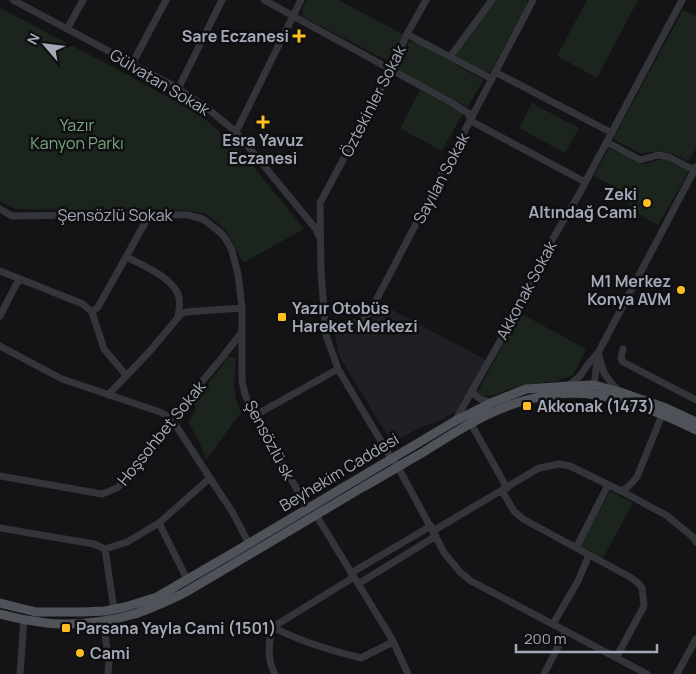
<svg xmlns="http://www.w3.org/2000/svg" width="696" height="674" font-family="Manrope,sans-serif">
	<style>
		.built { fill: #201f23 }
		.green { fill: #1b241d }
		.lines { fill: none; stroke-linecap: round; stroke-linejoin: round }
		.minor { stroke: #34353b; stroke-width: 7 }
		.major { stroke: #50525a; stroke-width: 9 }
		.poi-dot { fill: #ffbf22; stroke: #0f0f11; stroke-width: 2 }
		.labels { text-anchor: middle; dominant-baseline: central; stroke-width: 5; stroke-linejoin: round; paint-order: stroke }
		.poi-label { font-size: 16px; font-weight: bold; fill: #a4a9b8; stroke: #0f0f11; text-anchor: start }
		.street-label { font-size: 16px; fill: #a4a9b8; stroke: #0f0f11 }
		.park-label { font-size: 16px; fill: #79a57d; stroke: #0f0f11 }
	</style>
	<rect width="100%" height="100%" fill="#141416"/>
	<path class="built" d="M381,304L486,360L458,410L439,421L419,428L398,440L391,441L339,356L335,334L337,330L367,325Z"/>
	<path class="green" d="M307,0H339L404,35L391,57L387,59H384L303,17V8Z
		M496,0H527V3L491,72L485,73L457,57L456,54Z
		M587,0H638L597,78L557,56Z
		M0,8L111,66L199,114L240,150L304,229L243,263L226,230L205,213L184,210L137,209L81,210L16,209L2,203L0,201Z
		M683,10L696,16V149L688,161C667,151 664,149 641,154L613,139Z
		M409,42H417L483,80L468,107L398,72L396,67Z
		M420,90L463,113L442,151L401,129V127Z
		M532,103L579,128L565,153L519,128Z
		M609,148L638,163L644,164L659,160L665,159L689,171L658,225L638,214L637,218L634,216L624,192L594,176Z
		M520,313L586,349L573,375L558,381L530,384L509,389L496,395L485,396L481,395L478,391Z
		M229,356L236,358C235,375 231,397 242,411L206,460L198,439L188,422L195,413L196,408L193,404Z
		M610,491L633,503L603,558L580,546Z"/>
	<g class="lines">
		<path class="minor" d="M13,0L174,86L207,108L236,132L316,229L319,236
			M264,0L452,103L468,113L471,121L585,182
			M426,0L407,34L391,70L320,203L321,272L326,335L338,369L391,458L398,467L445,554L461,573L471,581L647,674
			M67,29L83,0
			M407,34L492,79
			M450,57L492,0
			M132,64L166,0
			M495,72L612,133
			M178,89L222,0
			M236,132L301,0
			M607,142L640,160L658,155L669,157L694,170
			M0,209L12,216L145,214L188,215L203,219L221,233L225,238L231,248L238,274L242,308L186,312L181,314L150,351L108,395
			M127,257C143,266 170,276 178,294C181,301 179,310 178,317
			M0,271L83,304L92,312L104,349L126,375
			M242,308V381L245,394L254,416L272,444L307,508
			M92,312L98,307L150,214
			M0,316L19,279
			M326,330L362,321L371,310L533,0
			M0,346L62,379L160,412L171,418L210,478L159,523L127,542L105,549L94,544L0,528
			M623,349L621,358L623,362L696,400
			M568,386L580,376L589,363L598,353L604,373L612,384L620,392
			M472,390C477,399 483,401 493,402
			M593,395L598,353L696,167
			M254,416L338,369
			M455,421L503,336L545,252L578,196L682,0
			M470,422L507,488
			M0,476L102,494L117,488L129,476L157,442L171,418L221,359L242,332
			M210,478L233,513L249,544
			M502,491L514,511L523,519L630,577L638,583L642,588L644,606L616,658
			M621,491L628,487L637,477L662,415
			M316,515L392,639L408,674
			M159,523L187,579
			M433,531L539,468L559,464L570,466L621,491L666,515L693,537L696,542
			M576,548L608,485
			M105,549L114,609
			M351,573L431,526
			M358,584L436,536
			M103,621L109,661L108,674
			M553,624L578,581L589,555
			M273,627C298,641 333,651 361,658L393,642
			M20,674L24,619
			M275,674C267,661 268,641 273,627L354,577
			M544,674L566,631
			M677,674L696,639"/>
		<path class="major" d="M0,603L36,612H83L105,611L125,607L157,597L233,553L455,421L493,402L526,389L568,386L594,385L620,392L666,408L696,422
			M0,614C15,618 30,621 46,623C71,626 106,622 131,615C149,610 167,601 184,593C244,558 304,522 363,487C383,476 402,464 422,453C463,427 502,401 552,395C559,394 567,393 574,393C614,394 660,412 696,430"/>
	</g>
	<g class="poi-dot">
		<path d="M296.5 28.5h5v5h5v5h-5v5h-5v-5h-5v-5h5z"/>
		<path d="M260.5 114.5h5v5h5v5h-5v5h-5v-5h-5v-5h5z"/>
		<circle cx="647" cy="203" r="5"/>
		<circle cx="681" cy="290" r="5"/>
		<rect x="277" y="312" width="10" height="10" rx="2.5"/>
		<rect x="522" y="401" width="10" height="10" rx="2.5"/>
		<rect x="61" y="623" width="10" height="10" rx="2.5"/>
		<circle cx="80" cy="653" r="5"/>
	</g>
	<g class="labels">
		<g class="poi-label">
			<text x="289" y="36" text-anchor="end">Sare Eczanesi</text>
			<text x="263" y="140" text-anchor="middle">Esra Yavuz<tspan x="263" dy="18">Eczanesi</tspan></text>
			<text x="637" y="194" text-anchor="end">Zeki<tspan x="637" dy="18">Altındağ Cami</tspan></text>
			<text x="671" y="281" text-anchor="end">M1 Merkez<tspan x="671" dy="18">Konya AVM</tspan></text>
			<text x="292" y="308">Yazır Otobüs<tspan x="292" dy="18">Hareket Merkezi</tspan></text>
			<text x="537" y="406">Akkonak (1473)</text>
			<text x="76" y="628">Parsana Yayla Cami (1501)</text>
			<text x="90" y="653">Cami</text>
		</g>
		<g class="street-label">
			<text transform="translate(160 82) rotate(31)">Gülvatan Sokak</text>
			<text transform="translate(373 101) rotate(-63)">Öztekinler Sokak</text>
			<text transform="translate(441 178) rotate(-62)">Sayılan Sokak</text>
			<text x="115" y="215">Şensözlü Sokak</text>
			<text transform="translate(526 290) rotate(-62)">Akkonak Sokak</text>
			<text transform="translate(161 433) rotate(-51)">Hoşsohbet Sokak</text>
			<text transform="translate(270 440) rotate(62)">Şensözlü sk</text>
			<text transform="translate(339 472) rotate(-31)">Beyhekim Caddesi</text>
		</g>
		<g class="park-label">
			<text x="77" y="125">Yazır<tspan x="77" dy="18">Kanyon Parkı</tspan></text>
		</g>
	</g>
	<g transform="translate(45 45) rotate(298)" stroke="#0f0f11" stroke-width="4" paint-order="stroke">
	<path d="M0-4L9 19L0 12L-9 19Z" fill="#a4a9b8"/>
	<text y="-8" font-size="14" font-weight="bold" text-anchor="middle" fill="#a4a9b8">N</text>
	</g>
	<path d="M516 644v8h141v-8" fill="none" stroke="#a4a9b8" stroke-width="2.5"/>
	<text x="524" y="644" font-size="15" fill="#a4a9b8" stroke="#0f0f11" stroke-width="4" paint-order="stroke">200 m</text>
</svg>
